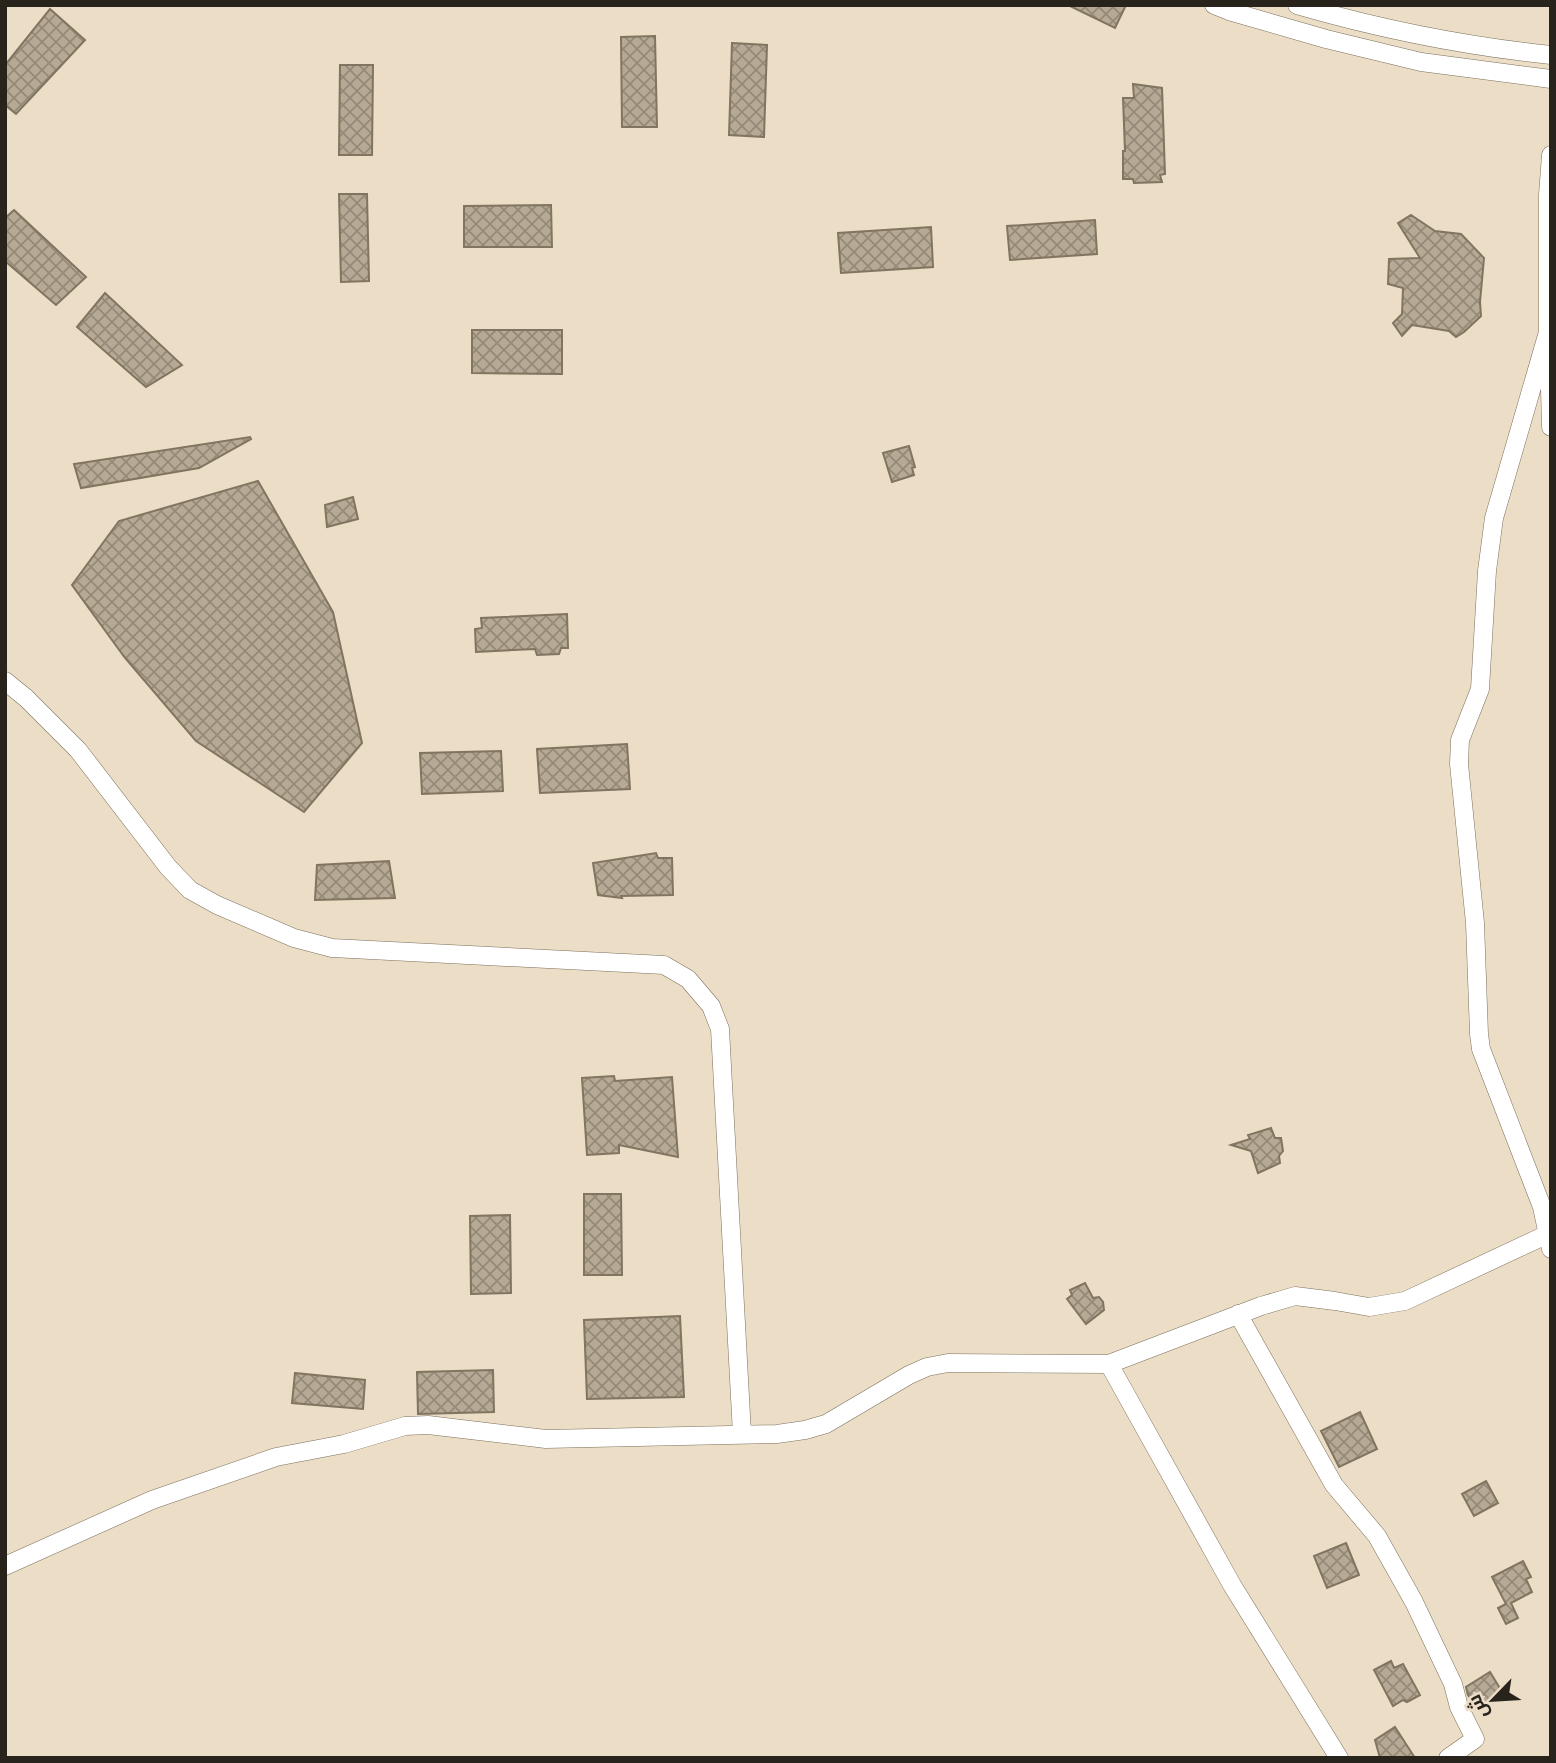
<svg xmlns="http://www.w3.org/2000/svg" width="1556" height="1763" font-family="Helvetica,Cairo,sans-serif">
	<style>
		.building { fill: url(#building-cross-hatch); stroke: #817560; stroke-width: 2 }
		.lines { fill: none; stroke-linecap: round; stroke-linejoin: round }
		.street-casing { stroke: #7c705b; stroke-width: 19 }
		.street { stroke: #fff; stroke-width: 18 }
	</style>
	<defs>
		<pattern id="building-cross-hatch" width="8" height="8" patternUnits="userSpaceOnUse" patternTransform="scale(1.75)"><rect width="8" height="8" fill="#b7aa94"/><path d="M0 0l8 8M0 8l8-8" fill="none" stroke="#958a78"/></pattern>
	</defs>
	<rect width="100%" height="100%" fill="#ebddc6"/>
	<path class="building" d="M1068,5H1126L1115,28Z
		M50,9L85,40L16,114L5,105V65Z
		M655,36L657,127H622L621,37Z
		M732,43L767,45L764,137L729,135Z
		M340,65H373L372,155H339Z
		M1133,84L1162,88L1165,174L1160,175L1162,182L1134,183L1133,179H1123V151H1125L1123,98H1134Z
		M339,194H367L369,281L341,282Z
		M551,205L552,247H464V206Z
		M14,210L86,277L56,305L5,261V218Z
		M1411,215L1435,231L1461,234L1484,258L1480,302L1481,316L1464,332L1456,337L1449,331L1412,325L1402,336L1393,323L1402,314L1403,288L1388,284L1389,259L1420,258L1398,223Z
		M1095,220L1097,254L1010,260L1007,226Z
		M931,227L933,267L841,273L838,233Z
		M105,293L182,365L146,387L77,327Z
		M472,330H562V374L472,373Z
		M250,437L251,439L199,468L81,488L74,464Z
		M909,446L915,467L912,468L914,475L892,482L883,453Z
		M258,481L333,612L362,743L304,812L196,741L125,658L72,585L119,521Z
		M353,497L358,519L327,527L325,505Z
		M567,614L568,648H561L559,654L537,655L535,649L476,652L475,629L482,628L481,618Z
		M627,744L630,789L540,793L537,749Z
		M501,751L503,791L422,794L420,753Z
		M656,853L658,858H672L673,895L621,896L622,898L598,895L593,863Z
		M389,861L395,898L315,900L317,865Z
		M614,1076L615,1081L672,1077L678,1157L619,1145V1153L587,1155L582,1078Z
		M1271,1128L1275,1138H1281L1283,1151L1279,1156L1280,1163L1258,1173L1251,1151L1231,1145L1250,1139L1248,1135Z
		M584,1194H621L622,1275H584Z
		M510,1215L511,1293L471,1294L470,1216Z
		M1085,1283L1093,1298L1099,1297L1103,1302L1104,1310L1086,1324L1067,1299L1072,1295L1070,1290Z
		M680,1316L684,1397L587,1399L584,1320Z
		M493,1370L494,1412L418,1414L417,1372Z
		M295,1373L365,1380L363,1409L292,1403Z
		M1360,1412L1377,1449L1339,1467L1321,1431Z
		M1486,1481L1498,1503L1474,1516L1462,1494Z
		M1346,1543L1359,1575L1327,1588L1314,1556Z
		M1523,1561L1531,1577L1526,1579L1532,1592L1511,1603L1518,1618L1506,1624L1498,1608L1506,1604L1492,1577Z
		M1391,1661L1394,1668L1403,1664L1420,1695L1407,1702L1403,1700L1393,1706L1374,1670Z
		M1490,1672L1504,1695L1481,1709L1475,1700L1473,1703L1468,1695L1466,1687Z
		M1395,1727L1415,1758H1380L1375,1740Z"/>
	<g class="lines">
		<defs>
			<path id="street" d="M1214,5L1229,11L1326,39L1421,62L1551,79
				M1297,5C1380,29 1465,46 1551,55
				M1551,155L1548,195V332L1494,518L1487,571L1480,689L1460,740L1459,764L1475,923L1479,1034L1481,1049L1542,1207L1551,1249
				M1549,350L1551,427
				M5,681L26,698L78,750L168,867L190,890L217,905L294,938L332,948L664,965L688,979L711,1006L720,1029L742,1434
				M1238,1314L1334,1485L1377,1536L1414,1602L1453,1684L1459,1707L1475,1739L1448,1758
				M1109,1364L1232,1585L1339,1758
				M5,1566L152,1500L276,1457L344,1444L405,1426L428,1425L546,1439L777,1434L805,1430L826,1424L909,1375L927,1367L948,1363L1109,1364L1261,1306L1295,1296L1335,1301L1369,1307L1405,1301L1548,1234"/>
		</defs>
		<use href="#street" class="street-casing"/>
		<use href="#street" class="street"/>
	</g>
	<rect width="1556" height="1763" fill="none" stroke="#28231b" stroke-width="14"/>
	<g transform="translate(1493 1700) rotate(245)" stroke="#ebddc6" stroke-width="5" paint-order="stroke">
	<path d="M0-5L12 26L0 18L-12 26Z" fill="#28231b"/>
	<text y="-10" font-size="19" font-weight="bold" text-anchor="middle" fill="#28231b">ش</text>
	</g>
</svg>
